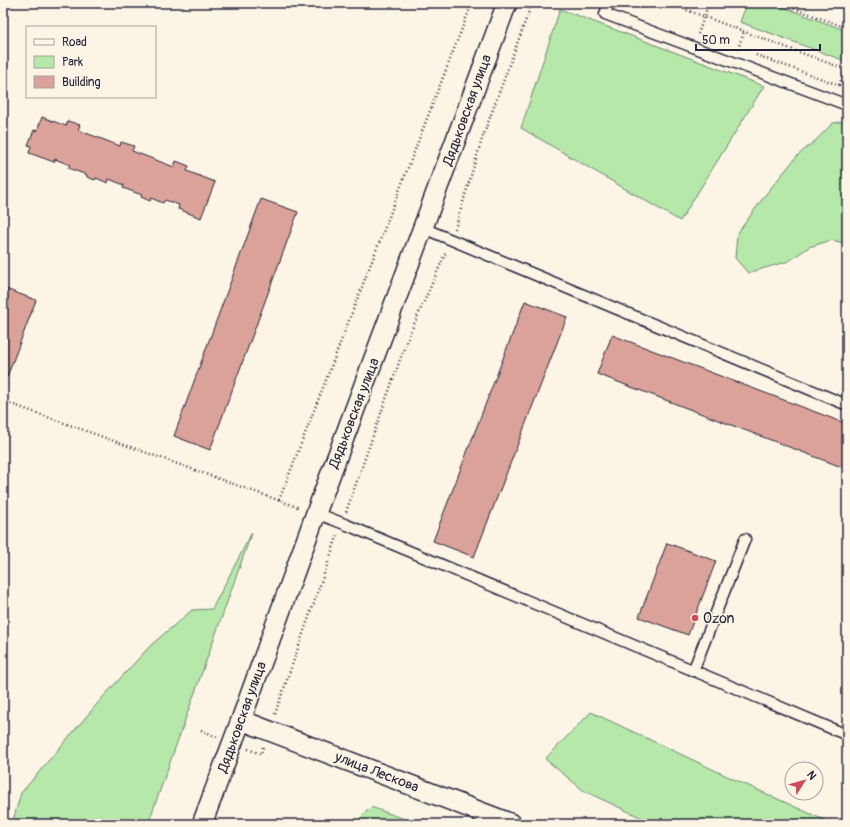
<svg xmlns="http://www.w3.org/2000/svg" width="850" height="827" font-family="Pangolin,sans-serif">
	<style>
		.green { fill: #b5e8a9; stroke: #6c8572 }
		.building { fill: #dba299; stroke: #22223b }
		.lines { fill: none; stroke-linecap: round; stroke-linejoin: round }
		.lane-casing { stroke: #22223b; stroke-width: 13 }
		.street-casing { stroke: #22223b; stroke-width: 22 }
		.path { stroke: #22223b; stroke-width: 2.5; stroke-dasharray: 1 3; stroke-linecap: butt }
		.lane { stroke: #fcf5e5; stroke-width: 10 }
		.street { stroke: #fcf5e5; stroke-width: 19 }
		.poi-dot { fill: #d1495b; stroke: #fcf5e5; stroke-width: 1.5 }
		.labels { text-anchor: middle; dominant-baseline: central; stroke-width: 3; stroke-linejoin: round; paint-order: stroke }
		.street-label { font-size: 14px; fill: #22223b; stroke: #fcf5e5 }
		.poi-label { font-size: 14px; fill: #22223b; stroke: #fcf5e5; text-anchor: start }
	</style>
	<rect width="100%" height="100%" fill="#fcf5e5"/>
	<filter id="ink" filterUnits="userSpaceOnUse"><feTurbulence type="fractalNoise" baseFrequency=".025" numOctaves="2"/><feDisplacementMap in="SourceGraphic" scale="8" xChannelSelector="R" yChannelSelector="G"/><feConvolveMatrix kernelMatrix="1 2 1 2 8 2 1 2 1" color-interpolation-filters="sRGB"/></filter>
	<g filter="url(#ink)">
		<path class="green" d="M747,3H772L847,31V56L845,61L740,22Z
			M560,9L764,86L680,221L521,128Z
			M847,121V244L832,240L809,247L789,261L748,273L735,258L737,234L766,194L797,156L816,140L833,123Z
			M252,532L148,824H12L21,793L103,697L151,645L192,610L212,609Z
			M591,712L727,776L833,824H655L584,791L545,759Z
			M371,807L418,824H354Z"/>
		<path class="building" d="M42,117L66,126L68,121L80,125L78,130L120,146L121,142L134,146L132,151L174,167L176,161L189,166L187,171L215,182L201,218L178,209L179,205L165,200L163,203L151,198L150,201L141,197L142,195L123,188L124,185L109,179L108,183L96,178L95,180L87,177V175L68,168L70,165L55,159L54,162L29,153L31,146L28,145L34,130L37,131Z
			M261,199L298,212L210,450L174,436Z
			M3,288L36,300L7,377L3,376Z
			M525,301L567,317L474,557L433,541Z
			M612,335L847,424V469L597,374Z
			M667,543L716,561L688,635L639,617Z"/>
		<g class="lines">
			<defs>
				<path id="lane" d="M609,3L605,14L847,105
					M423,228L847,405
					M316,513L347,525L847,735
					M693,671L745,539"/>
				<path id="street" d="M241,720L512,824
					M202,824L241,720L316,513L507,3"/>
			</defs>
			<use href="#lane" class="lane-casing"/>
			<use href="#street" class="street-casing"/>
			<path class="path" d="M668,3L847,70
				M779,3L847,28
				M698,34L709,3
				M738,49L744,32
				M756,55L847,88
				M839,85L847,64
				M455,229L482,139L532,3
				M3,401L300,508
				M279,500C344,335 407,169 472,3
				M346,512L407,340L446,252
				M275,714L338,534
				M201,730L217,737
				M248,749L261,754L263,747"/>
			<use href="#lane" class="lane"/>
			<use href="#street" class="street"/>
		</g>
	</g>
	<circle class="poi-dot" cx="695" cy="618" r="4"/>
	<g class="labels">
		<g class="street-label">
			<text transform="translate(467 110) rotate(-70)">Дядьковская улица</text>
			<text transform="translate(354 413) rotate(-69)">Дядьковская улица</text>
			<text transform="translate(242 717) rotate(-70)">Дядьковская улица</text>
			<text transform="translate(377 772) rotate(21)">улица Лескова</text>
		</g>
		<g class="poi-label">
			<text x="703" y="618">Ozon</text>
		</g>
	</g>
	<rect width="850" height="827" fill="none" stroke="#fcf5e5" stroke-width="16"/>
	<rect x="8" y="8" width="834" height="811" fill="none" stroke="#22223b" stroke-width="1.5" filter="url(#ink)"/>
	<rect x="26" y="26" width="130" height="72" fill="#fcf5e5" stroke="#a5a1a1"/>
	<rect x="34" y="39" width="20" height="6" fill="#fcf5e5" stroke="#a5a1a1"/>
	<text x="62" y="46" font-size="12" fill="#22223b">Road</text>
	<rect x="34" y="56" width="20" height="12" fill="#b5e8a9" stroke="#a5a1a1"/>
	<text x="62" y="66" font-size="12" fill="#22223b">Park</text>
	<rect x="34" y="76" width="20" height="12" fill="#dba299" stroke="#a5a1a1"/>
	<text x="62" y="86" font-size="12" fill="#22223b">Building</text>
	<g transform="translate(804 781) rotate(53)"><circle r="19" fill="#fcf5e5" stroke="#a5a1a1"/>
	<path d="M0-3L7 15L0 10L-7 15Z" fill="#d1495b"/>
	<text y="-6" font-size="11" font-weight="bold" text-anchor="middle" fill="#22223b">N</text>
	</g>
	<path d="M696 44v6h124v-6" fill="none" stroke="#22223b" stroke-width="2"/>
	<text x="702" y="44" font-size="12" fill="#22223b" stroke="#fcf5e5" stroke-width="3" paint-order="stroke">50 m</text>
</svg>
